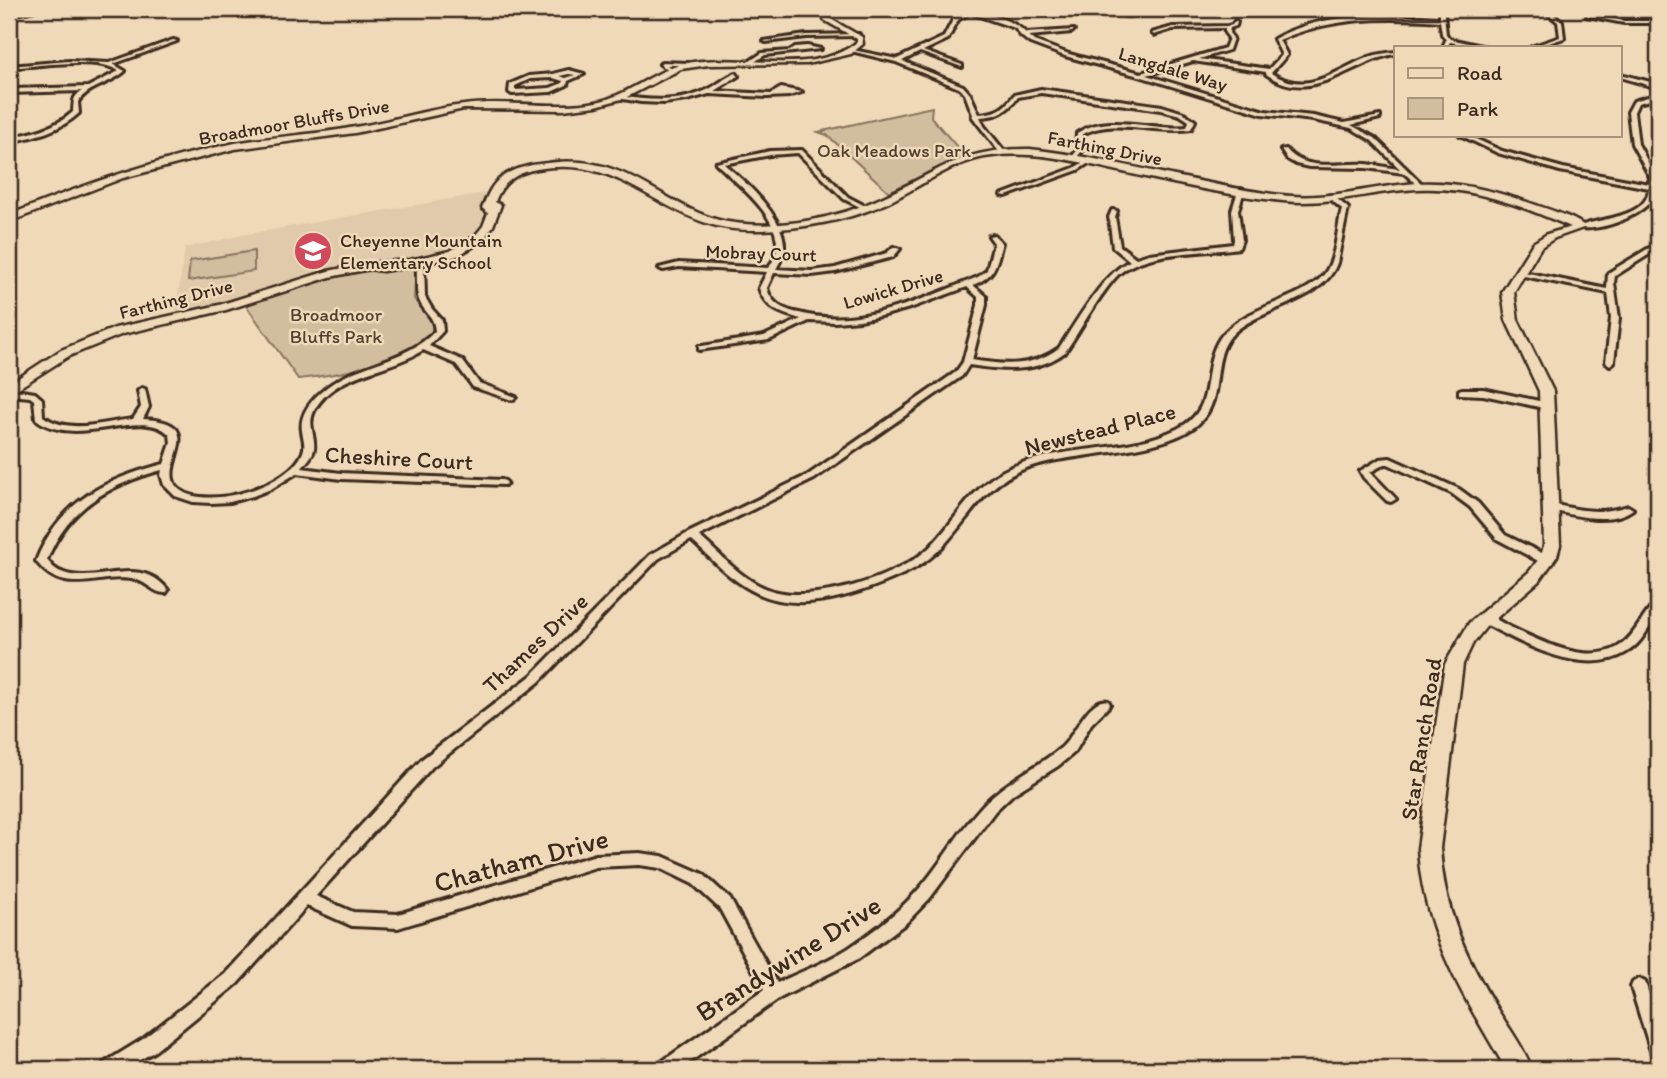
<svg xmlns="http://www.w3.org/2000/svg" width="1667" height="1078" font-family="Itim,sans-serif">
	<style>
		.built { fill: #e1caab }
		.green { fill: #d2bd9f; stroke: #86745e; stroke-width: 2 }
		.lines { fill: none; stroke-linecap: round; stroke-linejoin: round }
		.street-casing { stroke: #3b2a1e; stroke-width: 6 }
		.secondary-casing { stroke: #3b2a1e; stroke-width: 5 }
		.street { fill: #f0d9b8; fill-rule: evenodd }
		.secondary { fill: #f0d9b8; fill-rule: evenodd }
		.labels { text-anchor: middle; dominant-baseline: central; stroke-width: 5; stroke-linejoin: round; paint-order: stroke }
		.far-street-label { font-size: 19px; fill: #3b2a1e; stroke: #f0d9b8 }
		.far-park-label { font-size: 19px; fill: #524031; stroke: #f0d9b8 }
		.far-poi-label { font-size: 19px; fill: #3b2a1e; stroke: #f0d9b8; text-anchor: start }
		.street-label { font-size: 23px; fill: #3b2a1e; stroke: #f0d9b8 }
		.near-street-label { font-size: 28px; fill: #3b2a1e; stroke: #f0d9b8 }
	</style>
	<rect width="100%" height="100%" fill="#f0d9b8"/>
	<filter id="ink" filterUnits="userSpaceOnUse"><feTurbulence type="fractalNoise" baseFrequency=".0143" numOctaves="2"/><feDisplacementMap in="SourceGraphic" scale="14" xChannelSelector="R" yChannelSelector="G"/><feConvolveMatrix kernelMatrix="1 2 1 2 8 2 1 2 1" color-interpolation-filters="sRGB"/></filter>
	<g filter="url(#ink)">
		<path class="built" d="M485,193L482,227L473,237L450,249L421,257L325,270L214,306L175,314L185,248L247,234Z"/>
		<path class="green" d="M932,107L931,117L964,155L889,192L827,135L818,132Z
			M254,251V271L188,281L190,261Z
			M412,265L416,266L414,299L433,323L431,336C403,364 336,375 298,379L245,304L322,278Z"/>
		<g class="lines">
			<defs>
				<path id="street" d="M934,9C962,9 1005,12 1026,33L1074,30L1072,32L1029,36L1034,41L1069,54L1141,73L1225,48L1229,38L1225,33V28L1173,29L1154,35L1152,33L1173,27L1228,26L1232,25L1235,21L1237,22L1236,26L1230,28L1229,33L1233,38L1229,50L1199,59L1269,69L1282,55L1274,39C1322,11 1386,15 1440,18V13L1447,9H1452L1444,14L1446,34L1450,39L1486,47H1478L1450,42L1447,47H1443L1446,40L1442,34L1440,21C1385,17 1331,17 1279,40L1287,55L1271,73C1309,97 1335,70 1369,57C1378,54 1386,53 1396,52V54C1351,60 1313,107 1266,74V72L1193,61L1146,75L1265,111L1313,116L1344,123L1380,116V118L1351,125L1375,138L1423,185V187L1421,188L1404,173L1366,168L1309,167L1296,164L1287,159L1281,150L1286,149C1305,173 1340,162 1366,164C1377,165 1389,168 1400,169L1371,140L1351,128L1313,120L1262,114L1139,76L1065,56L1030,43L1021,36L1015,28L970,13L958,20L948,39L923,51L962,65V67L920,52L902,61L963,86L970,94L979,114C996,113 1004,109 1014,95L1041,89L1162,106L1184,113L1195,121L1191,129C1156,135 1115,117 1083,134L1082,145L1085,148L1074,160L1071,158L1079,148L1076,146L1077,133C1108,112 1152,131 1187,127L1189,121L1180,115L1161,110L1041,93L1018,97C1007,112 998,116 980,117L984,126L1005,152L1000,153L972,116L973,115L965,94L959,88L896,62L851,51L853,50L897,59L944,37L954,18L964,12L940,10L903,16L901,15Z
					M1096,9H1103L1128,14L1172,9L1230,10L1172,11L1128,16Z
					M1542,9H1546L1562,21L1564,38L1537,47H1531L1560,37L1558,22Z
					M1619,9L1658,13V15L1621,10Z
					M1589,14L1624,21H1658V23H1624L1587,16Z
					M859,34L857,36L806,37L766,42L764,41L806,35Z
					M173,40L177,41L113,64L125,71C111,84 88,86 78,102L79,113C60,131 34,137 9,142V138C32,133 55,128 73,112C74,102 72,97 82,91L9,93V89L88,87L119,71C97,56 36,66 9,68V66L69,61L109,63Z
					M807,46L821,49L765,55L751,64L747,63L762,53L790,51L795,47Z
					M662,62L688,63L690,64L688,65H667L672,69L669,71L660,64Z
					M569,70L584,74L568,81L567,85L551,92L512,94L509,92L510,84L529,76L553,74ZM569,74L575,75L566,78L559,76ZM553,78L563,81V83L550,88L515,90V86L530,79Z
					M736,73L738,76L714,91L771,94L781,88L802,92L789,96L767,97L709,94L687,100L664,103L641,102L617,98L620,96C649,101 680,103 707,90C718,85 725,77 736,73Z
					M1620,74L1658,84V88L1620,77Z
					M1658,94V98L1638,103L1634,112L1638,144L1656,177V186H1658V190L1656,189C1655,213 1596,234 1578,227C1597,218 1648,219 1649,188L1560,171L1498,153L1460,135H1467L1502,151L1563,168L1649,184L1650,177L1632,144L1628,112L1634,101Z
					M802,150L848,197L869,208L864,209L844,199L798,153L770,155L724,164C745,181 786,218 784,248C784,255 780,262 776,269L812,271L835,268L887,253L893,247L900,249L893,257L835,272L812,275L774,273L767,288C771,304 784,310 799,313C859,329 923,299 978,277L987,270L994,243L989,236L994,235L1002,243C996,264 996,276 973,285L986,296V305L972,360C1003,365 1032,368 1059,348C1075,324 1105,271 1130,261L1113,247L1109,217L1112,210L1117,211L1115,217L1120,246L1136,258L1149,254L1233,244L1234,240L1232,210L1238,191L1241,189L1244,191L1238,210L1242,240L1239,248C1202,254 1139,249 1114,279C1096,300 1081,329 1065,352C1036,374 1003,370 969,365L962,376L814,479L699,536C720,554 739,577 765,588C807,607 897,578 929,548C953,524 969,492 998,474C1053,442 1121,456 1177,429C1219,409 1199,370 1220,338C1243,305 1311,299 1327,270C1337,253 1337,228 1342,209L1327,196L1332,195L1348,208L1337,263C1325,299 1267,307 1238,329C1206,354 1228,397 1199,423C1165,455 1072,451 1026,468C985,484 971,516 943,546C926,564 907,573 885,582C845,598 798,612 757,593C731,581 712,559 691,540L658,559L539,682L432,767L316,896L353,912L398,914L596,855L639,853L662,856L703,874L730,899L777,983C801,972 827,962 849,948C874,931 899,912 919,889C943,862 962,825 988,800C1010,779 1038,767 1062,747C1074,737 1089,696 1108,701L1110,704L1108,707L1091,724L1075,752L1058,766L1013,794L995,811L930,898L906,923L858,959L780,998L680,1069H658L660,1063L764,990L720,909L693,884L660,868L639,865L596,867L398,928L352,926L307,906L237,984L155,1051L125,1069H102L104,1063L143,1039L225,974L422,759L531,676L650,555L688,533L808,475L956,372L963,362L978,305V297L967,287L913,307L885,315L860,320L835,322L809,321L769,340L699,350V346H702L764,336L801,319C782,314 765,309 759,288L767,272L679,267L663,270L659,268L679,263L769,268C772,262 777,255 777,247C779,215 736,183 716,163L770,151Z
					M1087,160L1092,161L1078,170L1006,196L1001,195L1074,168Z
					M1649,248L1656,250L1615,276L1614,283L1619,318L1614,362L1610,365L1606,362L1611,318L1608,293L1519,275L1515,273L1519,271L1607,289L1608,273Z
					M417,259L424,261L425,297L432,309L442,320L443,331L429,346L462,360L479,383L516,397L512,400L473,387L456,364L423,350C390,372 335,371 314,411C307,425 316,436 314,449C313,456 306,462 302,468L341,473L502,480L505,481L507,483L505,485L341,479L297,473L271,489L253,496L230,502L211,503L193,502L175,496L164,485L161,475L162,470C110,484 67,508 47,560C52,566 56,571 64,573C98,585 140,554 168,590L166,593C155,594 148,583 137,580C99,571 65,600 36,561C59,502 105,479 164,464L171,443L170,435C142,405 78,451 36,419L34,400L30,397L9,395V389L35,393L42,399L43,416C69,435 104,422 133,419L141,407L138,391L142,388L145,389L149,407L143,419C216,422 152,468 180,490C208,511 291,485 303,452C306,445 303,438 302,431C299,413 313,398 327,387C361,362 406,362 435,331C434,315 424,313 419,300C416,293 417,267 417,259Z
					M1462,389H1483L1548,403L1552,406L1548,409L1483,395L1459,394V390Z
					M1390,458L1459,489L1478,503L1505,535L1552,558L1553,561L1552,564H1544L1497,539L1470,507L1451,493L1388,464H1385L1370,472L1396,499L1391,502L1387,501L1364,478L1360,471L1380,459Z
					M1551,504C1580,510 1599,515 1628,506L1633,509C1610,526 1573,515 1547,509L1546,507Z
					M1654,608L1658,609V614C1649,627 1641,644 1627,652C1584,679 1519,642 1480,621L1478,618L1480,615C1490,614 1500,622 1510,627C1539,641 1587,665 1618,647C1632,639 1640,621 1650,609Z
					M1639,979L1645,982L1658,1023V1056L1652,1054L1650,1048L1631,987L1633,982Z"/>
				<path id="secondary" d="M29,9H42L9,16V12Z
					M825,9H831L829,18L862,37L863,44L851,54L807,64L709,65L681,69L625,98L596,106L563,110L464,109L355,133L235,149L123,178L9,222V215C82,185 157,159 235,143C275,136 315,135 355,127C392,121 427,109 464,105C508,99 552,110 596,102C631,95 657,67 693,62C745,54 813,77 857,42V39L824,20Z
					M1030,149C1114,158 1196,185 1281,195C1327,201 1372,186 1418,183C1457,181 1496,191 1533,204C1550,210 1572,216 1586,227L1555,238L1541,247L1514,292L1518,320L1553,391L1560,545L1557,556L1540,580L1486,627L1473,643L1463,664L1440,848C1444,911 1465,955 1497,1009C1509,1028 1524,1048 1532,1069H1506C1464,997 1423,934 1418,848L1445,664L1469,623L1529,572L1541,556L1544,545L1539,391L1506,320L1502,292L1533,243L1547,234L1571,227C1522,206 1472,186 1418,189C1373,191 1329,206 1283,201C1232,196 1181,185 1132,174C1086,164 1039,150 992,156C954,160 922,186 889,202C855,218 816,226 779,229C754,231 729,231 706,223C642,200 611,156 537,169C516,173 502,182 495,202L501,205L493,226L481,242L457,256L410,267L383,271L369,269L330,277L226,310L123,334L69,356L9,394V384L61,350L115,328L219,305L328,271L369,263L410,260L450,251L474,237L483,226L488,213L482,208C485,202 487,195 491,189C502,170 527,165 547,163C570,160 592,161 615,170C656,185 690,218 735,223C783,229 838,218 881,198C940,171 960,148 1030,149Z"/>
			</defs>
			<use href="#street" class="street-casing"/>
			<use href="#secondary" class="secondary-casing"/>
			<use href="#street" class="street"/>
			<use href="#secondary" class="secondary"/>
		</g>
	</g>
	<defs>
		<symbol id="school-disc" viewBox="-11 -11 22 22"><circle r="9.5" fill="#d1495b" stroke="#f0d9b8"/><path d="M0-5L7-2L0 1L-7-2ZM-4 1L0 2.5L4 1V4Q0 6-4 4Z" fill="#fff"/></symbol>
	</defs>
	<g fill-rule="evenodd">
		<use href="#school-disc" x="291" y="229" width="44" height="44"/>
	</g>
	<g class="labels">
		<g class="far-street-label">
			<text transform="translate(1173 69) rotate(17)">Langdale Way</text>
			<text transform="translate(294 122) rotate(-10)">Broadmoor Bluffs Drive</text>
			<text transform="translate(1105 148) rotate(11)">Farthing Drive</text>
			<text transform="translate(761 253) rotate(2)">Mobray Court</text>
			<text transform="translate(893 289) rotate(-16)">Lowick Drive</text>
			<text transform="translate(176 299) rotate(-14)">Farthing Drive</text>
		</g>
		<g class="far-park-label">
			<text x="894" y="150">Oak Meadows Park</text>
			<text x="336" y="314">Broadmoor<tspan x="336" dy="22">Bluffs Park</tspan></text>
		</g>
		<g class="far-poi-label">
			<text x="340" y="240">Cheyenne Mountain<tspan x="340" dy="22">Elementary School</tspan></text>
		</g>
		<g class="street-label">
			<text transform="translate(1100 429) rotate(-14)">Newstead Place</text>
			<text transform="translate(399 458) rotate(3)">Cheshire Court</text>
			<text transform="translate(535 643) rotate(-43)">Thames Drive</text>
			<text transform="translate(1421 739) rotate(-81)">Star Ranch Road</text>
		</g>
		<g class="near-street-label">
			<text transform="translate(521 860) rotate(-15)">Chatham Drive</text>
			<text transform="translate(788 958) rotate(-32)">Brandywine Drive</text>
		</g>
	</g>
	<rect width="1667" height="1078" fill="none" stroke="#f0d9b8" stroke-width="35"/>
	<rect x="18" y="18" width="1632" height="1043" fill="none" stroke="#3b2a1e" stroke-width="2.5" filter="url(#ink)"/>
	<rect x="1394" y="46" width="228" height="91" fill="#f0d9b8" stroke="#a8937a" stroke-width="2"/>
	<rect x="1408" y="68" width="35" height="10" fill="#f0d9b8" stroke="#a8937a" stroke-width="2"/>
	<text x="1457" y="80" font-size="21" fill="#3b2a1e">Road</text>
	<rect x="1408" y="98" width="35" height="21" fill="#d2bd9f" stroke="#a8937a" stroke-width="2"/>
	<text x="1457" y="116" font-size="21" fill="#3b2a1e">Park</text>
</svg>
